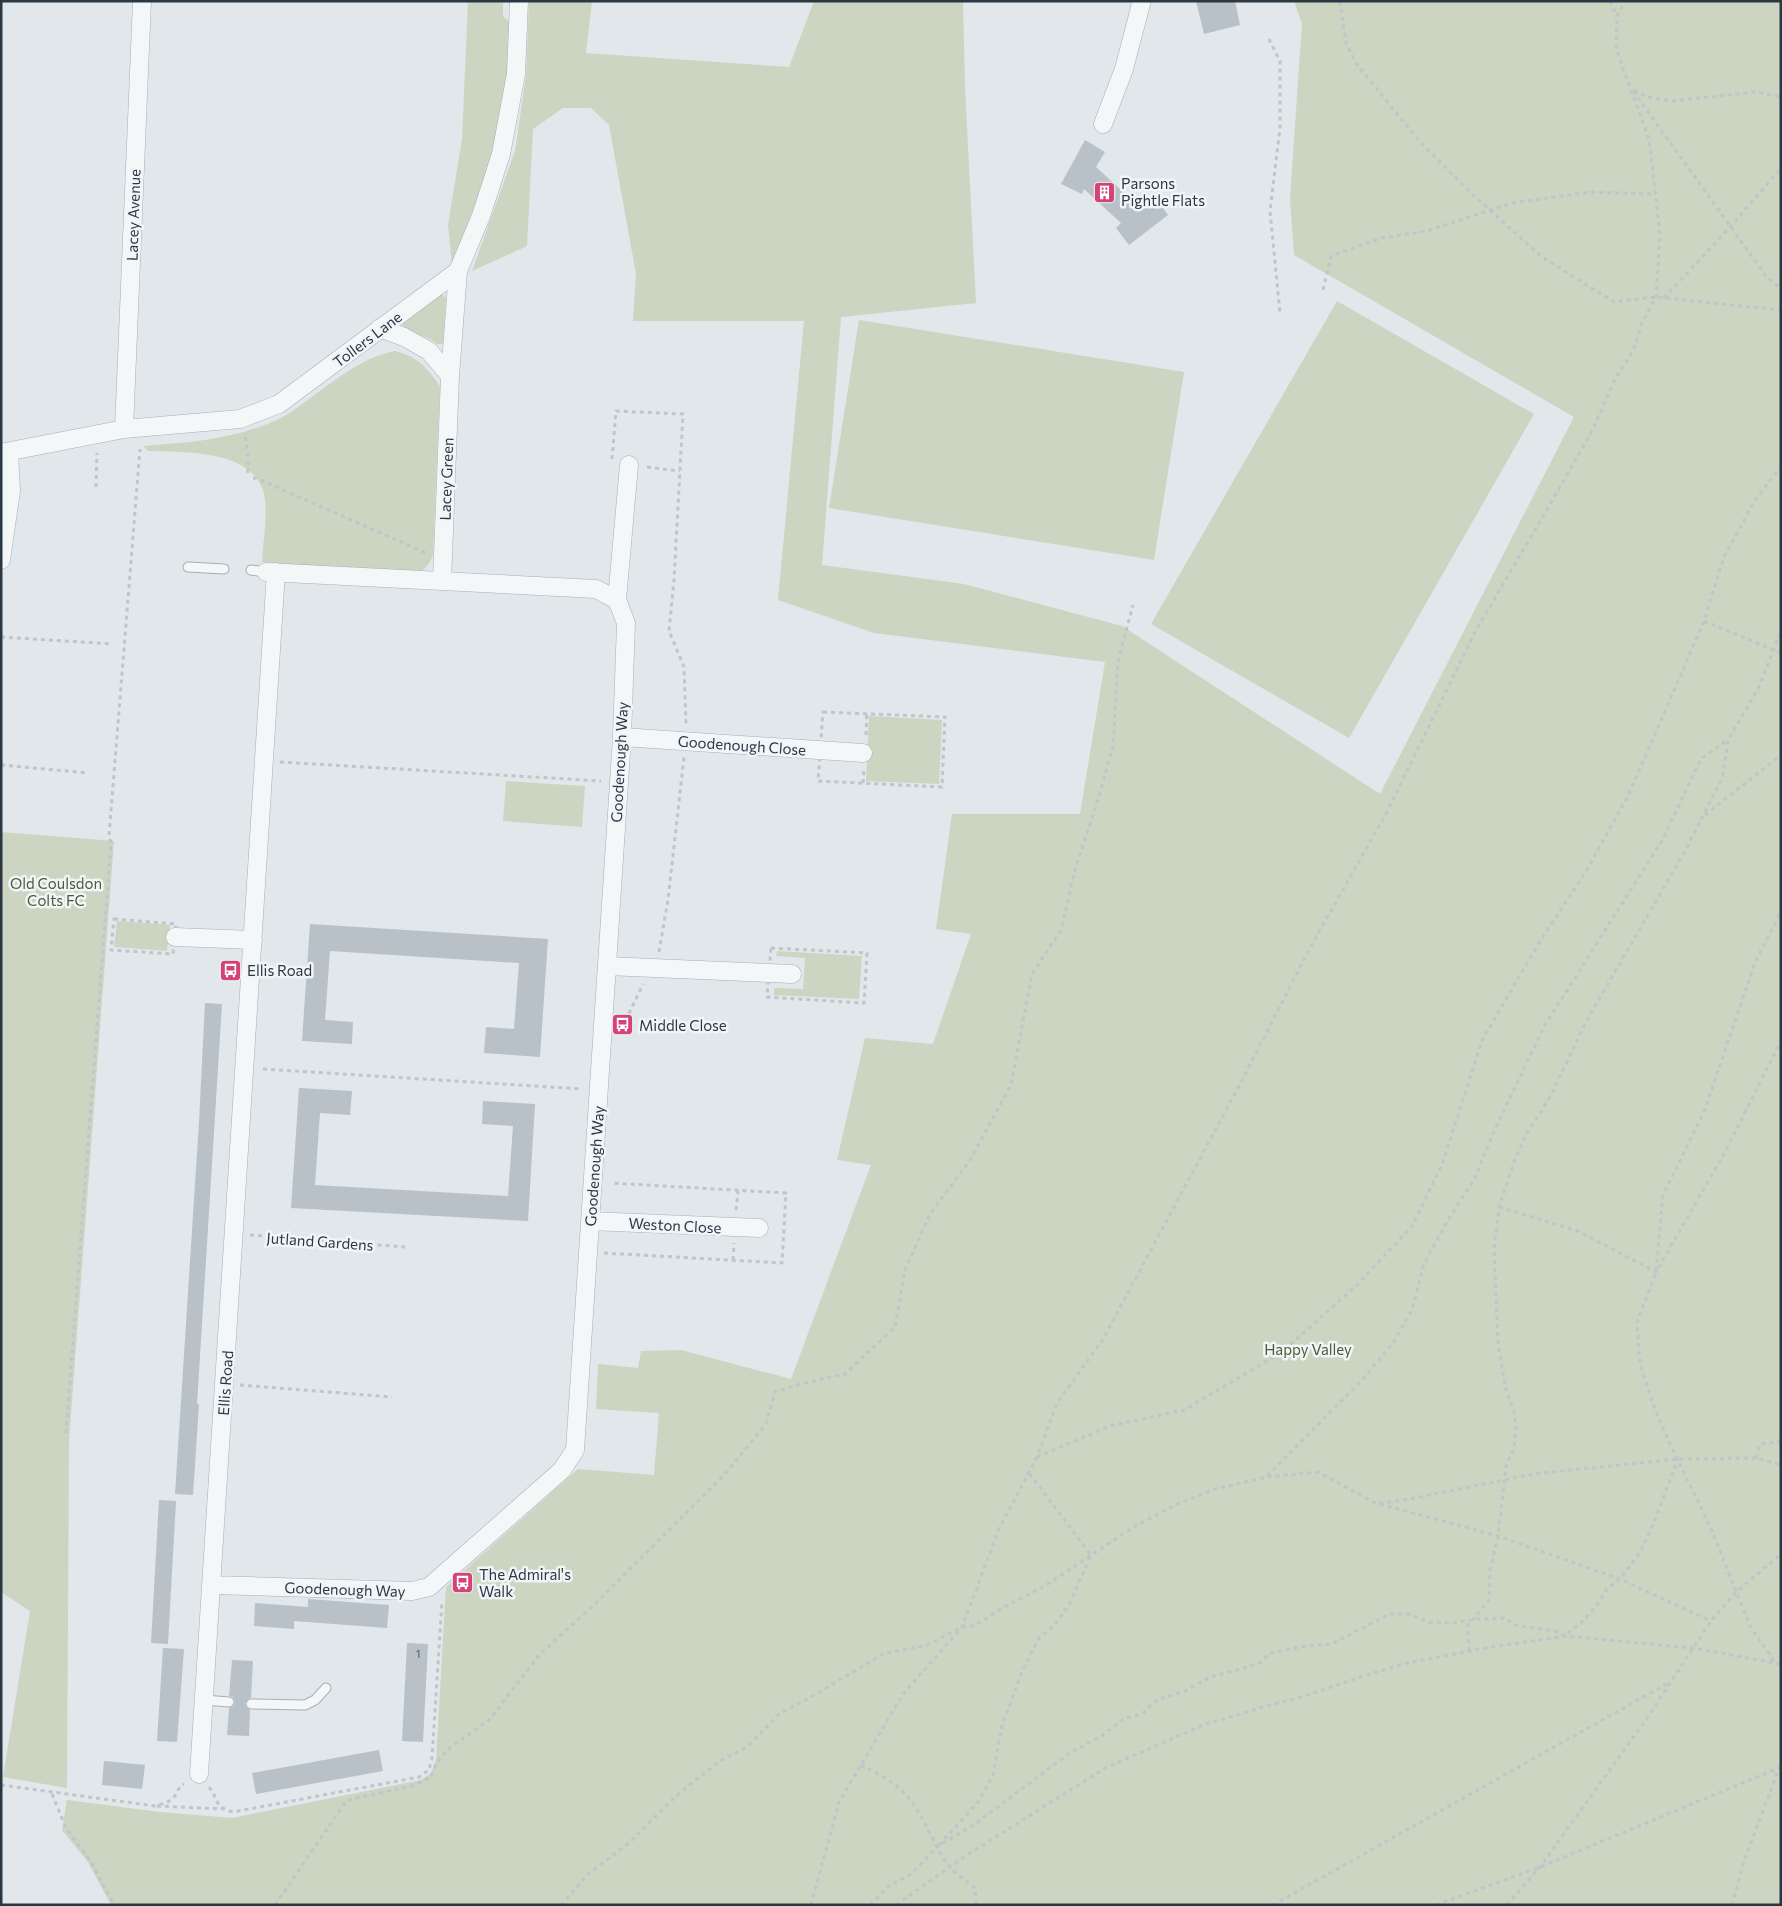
<svg xmlns="http://www.w3.org/2000/svg" width="1782" height="1906" font-family="Commissioner,sans-serif">
	<style>
		.green { fill: #cbd5c2 }
		.building { fill: #b8c1c8 }
		.lines { fill: none; stroke-linecap: round; stroke-linejoin: round }
		.lane-casing { stroke: #a6afb5; stroke-width: 11 }
		.street-casing { stroke: #a6afb5; stroke-width: 19 }
		.path { stroke: #bfc5c9; stroke-width: 3; stroke-dasharray: 4 4; stroke-linecap: butt }
		.lane { stroke: #f4f7f8; stroke-width: 9 }
		.street { stroke: #f4f7f8; stroke-width: 18 }
		.labels { text-anchor: middle; dominant-baseline: central; stroke-width: 5; stroke-linejoin: round; paint-order: stroke }
		.number-label { font-size: 12px; fill: #4d5a64 }
		.poi-label { font-size: 15px; fill: #293843; stroke: #f1f5f8; text-anchor: start }
		.street-label { font-size: 15px; fill: #293843; stroke: #f1f5f8 }
		.park-label { font-size: 15px; fill: #465f36; stroke: #f1f5f8 }
	</style>
	<rect width="100%" height="100%" fill="#e1e7ea"/>
	<path class="green" d="M468,1H503V16L511,24L510,63L495,152L452,264L448,225L462,139Z
		M529,1H592L586,53L789,67L814,1H963L965,88L976,303L841,317L822,565L964,584L1122,626L1380,794L1574,417L1294,255L1290,198L1302,24L1294,1H1781V1905H111L88,1862L62,1830L67,1800L160,1812L232,1818L421,1780L431,1773L436,1760L446,1587L578,1469L654,1475L659,1413L596,1409L598,1364L638,1368L641,1351L681,1350L791,1379L871,1165L837,1160L865,1038L933,1044L971,934L936,929L952,814H1080L1105,662L874,633L778,600L804,321H633L636,274L609,125L591,108H563L533,129L527,246L472,271L515,151L526,76Z
		M441,294L446,298L443,344H437L430,339L403,329V324Z
		M1337,301L1534,414L1349,738L1151,624Z
		M859,320L1184,372L1154,560L829,508Z
		M395,351C420,358 425,366 440,386L433,555C429,565 425,570 416,574L262,562C263,542 267,520 265,500C260,449 185,452 148,451L145,448L144,446C194,442 237,439 283,417C290,413 298,407 305,402C333,382 360,358 395,351Z
		M869,716L942,720L939,784L866,781Z
		M506,781L585,786L582,827L503,821Z
		M1,832L114,841L69,1440L67,1788L3,1777L30,1611L1,1592Z
		M117,921L170,925L167,951L114,947Z
		M777,951L862,956L859,999L774,995V988L803,989L805,958L776,956Z"/>
	<path class="building" d="M1196,1H1235L1240,25L1204,34Z
		M1085,140L1105,152L1096,167L1141,208L1156,198L1168,215L1129,245L1116,228L1121,223L1084,189L1082,194L1061,184Z
		M310,924L548,939L540,1057L484,1053L486,1027L514,1029L519,963L330,951L325,1020L353,1022L352,1044L302,1041Z
		M205,1003L222,1004L197,1404H199L193,1495L175,1494L199,1122Z
		M299,1088L352,1091L350,1115L320,1113L315,1185L508,1196L513,1126L482,1124L483,1101L535,1104L528,1221L291,1208Z
		M159,1500L176,1501L168,1644L151,1643Z
		M308,1599L389,1605L387,1628L294,1621V1629L254,1626L255,1603L308,1607Z
		M407,1643L428,1644L423,1742L402,1741Z
		M163,1648L184,1649L177,1742L157,1741Z
		M232,1660L253,1661L251,1698L248,1699L245,1703L246,1707L250,1710L249,1736L227,1735L229,1708L234,1706L235,1702L233,1697L229,1696Z
		M379,1750L383,1771L256,1794L252,1773Z
		M104,1761L145,1765L142,1789L102,1785Z"/>
	<g class="lines">
		<defs>
			<path id="lane" d="M188,567L224,569
				M251,570L266,572
				M204,1700L229,1702
				M251,1704L305,1705L315,1700L326,1688"/>
			<path id="street" d="M1103,124L1124,69L1141,4L1140,1
				M380,328L404,337L429,351L450,376
				M124,429L142,1
				M1,453L124,429L240,419L279,404L458,271L481,216L501,154L516,74L519,1
				M1,560L11,491L9,452
				M266,572L596,589L617,600
				M442,581L450,376L458,271
				M622,737L863,753
				M175,937L253,940
				M607,966L792,974
				M590,1221L759,1228
				M211,1585L412,1591L429,1587L562,1470L575,1450L622,737L626,623L617,600L629,465
				M199,1774L276,572"/>
		</defs>
		<use href="#lane" class="lane-casing"/>
		<use href="#street" class="street-casing"/>
		<path class="path" d="M1340,1L1346,43L1356,63L1419,141L1473,195L1542,257L1614,302L1656,297L1781,310
			M1610,1L1617,16
			M1269,39L1280,61V128L1270,211L1280,313
			M1634,90L1647,97L1672,101L1755,92L1781,97
			M1633,91L1766,276L1781,289
			M1323,290L1331,256L1382,238L1427,231L1512,203L1590,192L1655,194
			M1664,298L1731,226L1781,168
			M245,437L248,453V473
			M612,459L616,411L683,414L674,580L669,631L684,667L686,724
			M647,467L680,471
			M253,478H256L426,553
			M96,487L97,453
			M1704,621L1781,653
			M1,637L111,644
			M823,712L945,717L942,787L818,781Z
			M866,735L867,714
			M280,762L601,781
			M1,765L88,773
			M863,783L864,769
			M1705,815L1781,755
			M114,919L176,924L173,954L111,950Z
			M771,948L867,953L864,1003L767,997Z
			M659,952L668,900L684,757
			M622,1028L643,984
			M263,1069L581,1089
			M1499,1207L1578,1231L1656,1272L1725,1152L1781,1041
			M736,1210L738,1191
			M250,1235L405,1247
			M604,1253L782,1263L786,1193L611,1183
			M733,1260L734,1243
			M240,1385L392,1397
			M66,1433L111,843L109,836L140,449
			M1037,1457L1110,1426L1184,1410L1282,1352L1358,1284L1413,1225L1443,1162L1482,1040L1537,946L1585,873L1628,796L1704,621L1724,557L1754,502L1781,466
			M1756,1458L1760,1444L1781,1441
			M1267,1476L1363,1379L1393,1343L1412,1310L1424,1264L1449,1218L1474,1180L1495,1129L1545,1025L1661,842L1701,759L1727,740
			M1380,1504L1498,1536L1620,1579L1711,1621
			M1469,1651L1468,1625L1489,1600L1490,1570L1498,1536L1506,1466L1514,1448L1516,1429L1514,1412L1506,1390L1498,1343L1494,1249L1499,1207L1514,1162L1529,1129L1538,1117L1553,1091L1587,1020L1685,851L1723,776L1728,740L1758,689L1781,631
			M1774,1661L1750,1626L1710,1526L1669,1442L1653,1404L1640,1364L1637,1322L1656,1272L1663,1195L1704,1112L1756,960L1781,912
			M861,1765C876,1773 895,1782 906,1795C925,1816 932,1843 948,1865C955,1874 967,1881 975,1888L976,1905
			M1,1785L155,1806C162,1804 170,1802 174,1797C178,1792 178,1787 184,1784
			M209,1787C219,1800 214,1807 233,1812L419,1777L429,1770L432,1758L442,1601
			M52,1794L66,1828L91,1862L114,1905
			M157,1806L223,1809
			M939,1845L979,1801L993,1775L1001,1729L1022,1671L1039,1638L1054,1626L1069,1605L1091,1555L1029,1473
			M275,1905L347,1800L412,1786L431,1777L436,1764L447,1750L490,1719L539,1655L597,1602L725,1474L766,1424L775,1392L804,1383L845,1374L895,1327L905,1270L930,1214L970,1160L1011,1085L1032,974L1061,930L1075,869L1098,800L1113,746L1118,661L1133,605
			M561,1905L587,1875L629,1843L676,1796L720,1761L747,1747L779,1714L813,1696L883,1654L927,1645L962,1627L974,1626L1006,1606L1043,1587L1134,1527L1175,1505L1215,1489L1267,1477L1318,1472L1377,1504L1415,1498L1533,1474L1678,1459L1756,1458L1781,1465
			M811,1905L839,1802L903,1694L962,1627L999,1529L1037,1457L1057,1403L1103,1339L1238,1088L1310,948L1388,810L1475,632L1566,477L1593,429L1615,379L1633,351L1642,323L1656,297L1660,234L1649,139L1616,49L1617,16L1625,1
			M870,1905L889,1886L911,1874L937,1847L975,1824L1071,1752L1100,1737L1125,1718L1142,1714L1157,1700L1185,1691L1210,1677L1258,1664L1271,1653L1305,1646L1331,1644L1390,1614H1409L1429,1622L1453,1623L1476,1619L1504,1618L1515,1625L1555,1631L1564,1636L1581,1623L1597,1605L1607,1589L1620,1579L1641,1551L1654,1522L1678,1459
			M896,1905L964,1857L1105,1768L1206,1724L1263,1707L1302,1697L1360,1677L1407,1663L1491,1647L1566,1636L1692,1648L1781,1664
			M1273,1905L1670,1682
			M1436,1905L1540,1867L1781,1767
			M1507,1905L1540,1867L1645,1721L1711,1621L1736,1592L1781,1554
			M1732,1905L1744,1861L1781,1763"/>
		<use href="#lane" class="lane"/>
		<use href="#street" class="street"/>
	</g>
	<defs>
		<symbol id="building-square" viewBox="-11 -11 22 22"><rect x="-9" y="-9" width="18" height="18" rx="4" fill="#d34376" stroke="#f1f5f8"/><path d="M-4-6H4V6H1V3H-1V6H-4ZM-2.5-4.3h1.7v1.8h-1.7ZM.8-4.3h1.7v1.8H.8ZM-2.5-1h1.7V.8h-1.7ZM.8-1h1.7V.8H.8Z" fill="#fff"/></symbol>
		<symbol id="bus-square" viewBox="-11 -11 22 22"><rect x="-9" y="-9" width="18" height="18" rx="4" fill="#d34376" stroke="#f1f5f8"/><path d="M-5-6H5V4H4V6H2V4H-2V6H-4V4H-5ZM-3.5-4V0h7V-4ZM-3.5 1.2v1.5H-2V1.2ZM2 1.2v1.5H3.5V1.2Z" fill="#fff"/></symbol>
	</defs>
	<g fill-rule="evenodd">
		<use href="#building-square" x="1092" y="180" width="25" height="25"/>
		<use href="#bus-square" x="218" y="958" width="25" height="25"/>
		<use href="#bus-square" x="610" y="1012" width="25" height="25"/>
		<use href="#bus-square" x="450" y="1570" width="25" height="25"/>
	</g>
	<g class="labels">
		<g class="number-label">
			<text x="418" y="1653">1</text>
		</g>
		<g class="poi-label">
			<text x="1121" y="183">Parsons<tspan x="1121" dy="17">Pightle Flats</tspan></text>
			<text x="247" y="970">Ellis Road</text>
			<text x="639" y="1025">Middle Close</text>
			<text x="479" y="1574">The Admiral's<tspan x="479" dy="17">Walk</tspan></text>
		</g>
		<g class="street-label">
			<text transform="translate(133 215) rotate(-88)">Lacey Avenue</text>
			<text transform="translate(367 339) rotate(-37)">Tollers Lane</text>
			<text transform="translate(446 479) rotate(-88)">Lacey Green</text>
			<text transform="translate(742 745) rotate(4)">Goodenough Close</text>
			<text transform="translate(619 762) rotate(-87)">Goodenough Way</text>
			<text transform="translate(594 1166) rotate(-86)">Goodenough Way</text>
			<text transform="translate(675 1225) rotate(3)">Weston Close</text>
			<text transform="translate(320 1241) rotate(4)">Jutland Gardens</text>
			<text transform="translate(225 1383) rotate(-86)">Ellis Road</text>
			<text transform="translate(345 1589) rotate(2)">Goodenough Way</text>
		</g>
		<g class="park-label">
			<text x="56" y="883">Old Coulsdon<tspan x="56" dy="17">Colts FC</tspan></text>
			<text x="1308" y="1349">Happy Valley</text>
		</g>
	</g>
	<rect width="1782" height="1906" fill="none" stroke="#293843" stroke-width="5"/>
</svg>
